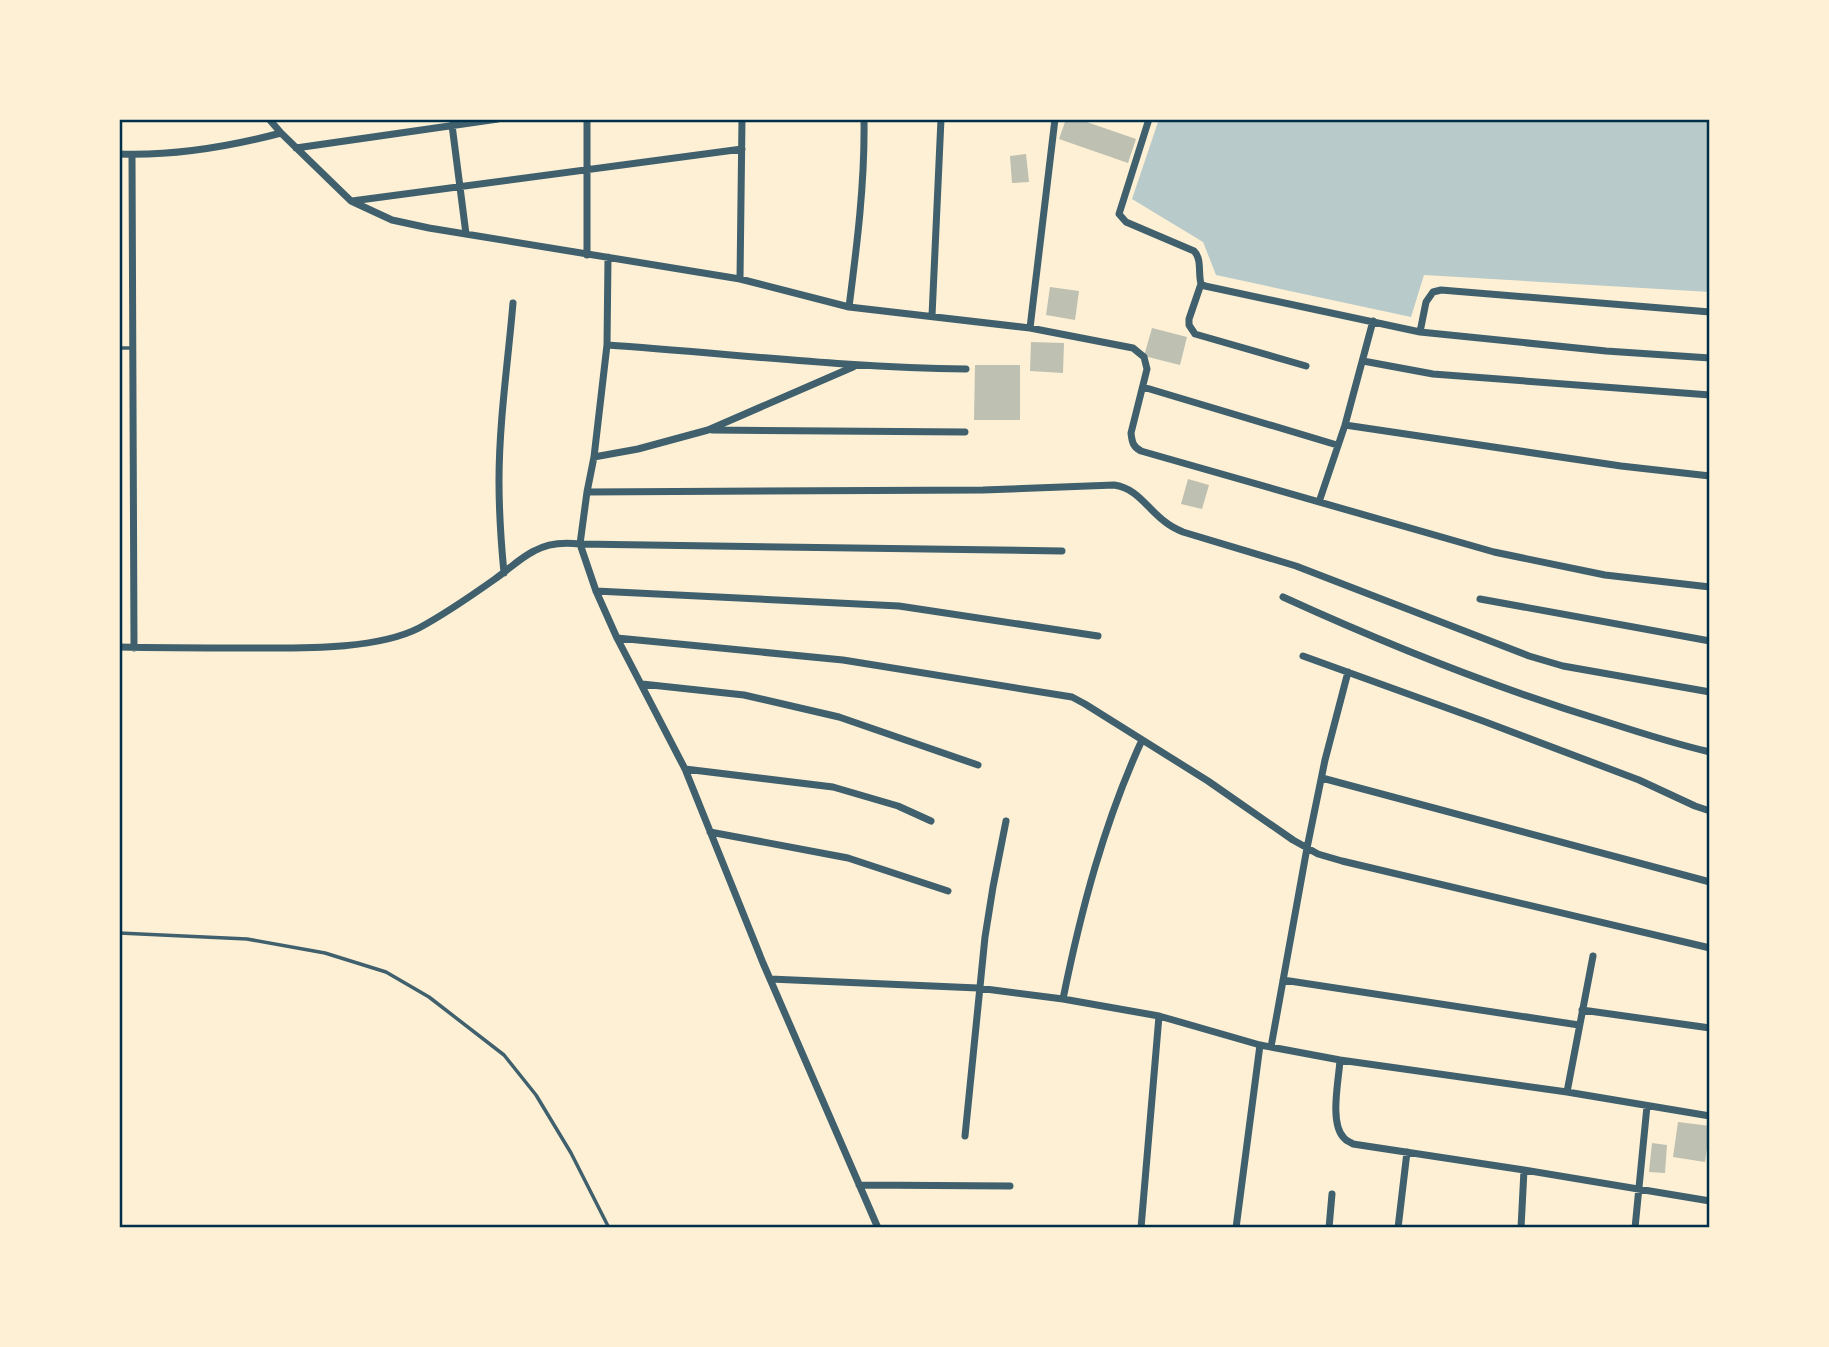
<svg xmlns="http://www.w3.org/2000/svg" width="1829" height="1347" font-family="'Noto Sans',sans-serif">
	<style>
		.green { fill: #b9caca }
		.building { fill: #bec0b2 }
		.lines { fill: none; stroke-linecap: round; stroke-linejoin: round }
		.service { stroke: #3f606c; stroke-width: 3.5 }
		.minor { stroke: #3f606c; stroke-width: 7 }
		.neatline { fill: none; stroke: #003049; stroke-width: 2.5 }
	</style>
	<rect width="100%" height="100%" fill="#fdf0d5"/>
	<path class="green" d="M1159,119H1710V292L1424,275L1411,317L1216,275L1203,242L1132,199Z"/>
	<path class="building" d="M1066,119H1078L1136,139L1128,163L1059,139Z
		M1026,154L1029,182L1012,183L1010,156Z
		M1050,287L1079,291L1075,320L1046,315Z
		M1152,328L1187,337L1180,365L1144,356Z
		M1031,342L1064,343L1063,373L1030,371Z
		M975,365H1020V420H974Z
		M1188,479L1209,485L1202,509L1181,504Z
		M1678,1122L1710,1126L1705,1162L1673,1157Z
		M1652,1143L1667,1145L1665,1173L1649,1172Z"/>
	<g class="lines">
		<path class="service" d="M119,348H133
			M119,933L247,939L325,953L386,972L429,997L504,1055L536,1095L571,1153L609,1228"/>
		<path class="minor" d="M269,119L281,133L351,201L392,220L429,228L740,279L849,307L1030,328L1133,348L1144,357L1147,369L1131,433C1132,442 1133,447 1141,451L1494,552L1605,575L1710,587
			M587,119V255
			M1149,119L1119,214L1126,222L1194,251C1202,259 1198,273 1201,284L1205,286L1420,332L1606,351L1710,358
			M452,125L466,234
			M296,148L498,119
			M119,154C174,156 228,147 281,133
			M132,155L134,648
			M352,201L742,149
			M608,257L607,345L594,457L587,492L580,544L596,591L617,638L685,769L763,963L878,1228
			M740,279L742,119
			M1201,284L1189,319V325L1195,334L1306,366
			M849,307C857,245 865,182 864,119
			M932,316L941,119
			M1030,328L1055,119
			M1420,332L1426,302L1433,292L1441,290L1710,312
			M607,345C726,353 846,368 966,369
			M1363,361L1433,374L1710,395
			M1143,387L1337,445
			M1345,425L1621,466L1710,476
			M712,430L965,432
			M594,457L638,449L708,430L853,367
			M587,492L983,490L1114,485C1137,488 1147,508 1164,521C1170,526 1176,529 1183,532L1296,566L1529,656L1563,666L1710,692
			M1319,502L1345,425L1373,321
			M504,573C501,542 499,511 499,481C499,422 508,362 513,303
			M596,591L899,606L1098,636
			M1283,597C1388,645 1496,688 1607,722C1641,733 1675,744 1710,752
			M1480,599L1710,641
			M617,638L843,660L1072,697L1085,704L1208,781L1293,840L1318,854L1342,861L1710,948
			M119,647C163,648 208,648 252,648C301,648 376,650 419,628C445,614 471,596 495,579C508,570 520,558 534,551C548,543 564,542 580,544L1062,551
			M1303,656L1483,721L1639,780L1695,806L1710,811
			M642,684L744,695L839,717L978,765
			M685,769L833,787L898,806L931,821
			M1322,778L1710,882
			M710,832L848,858L948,891
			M770,979L978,988L1063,999L1159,1016L1260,1045L1340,1060L1567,1092L1710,1116
			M1283,980L1579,1025
			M1063,999C1081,910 1104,823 1142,740
			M1582,1010L1710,1028
			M1271,1047L1307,848L1325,760L1348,672
			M1340,1060C1339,1079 1329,1123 1344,1138C1346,1141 1350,1142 1353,1144L1524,1170L1710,1201
			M1567,1092L1593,956
			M965,1136L985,937L993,887L1006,821
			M859,1185L1010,1186
			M1141,1228L1159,1016
			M1236,1228L1260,1045
			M1329,1228L1332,1194
			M1398,1228L1407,1152
			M1521,1228L1524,1170
			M1635,1228L1647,1106"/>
	</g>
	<rect width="1829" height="1347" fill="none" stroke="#fdf0d5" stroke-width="242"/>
	<rect x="121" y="121" width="1587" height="1105" class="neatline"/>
</svg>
